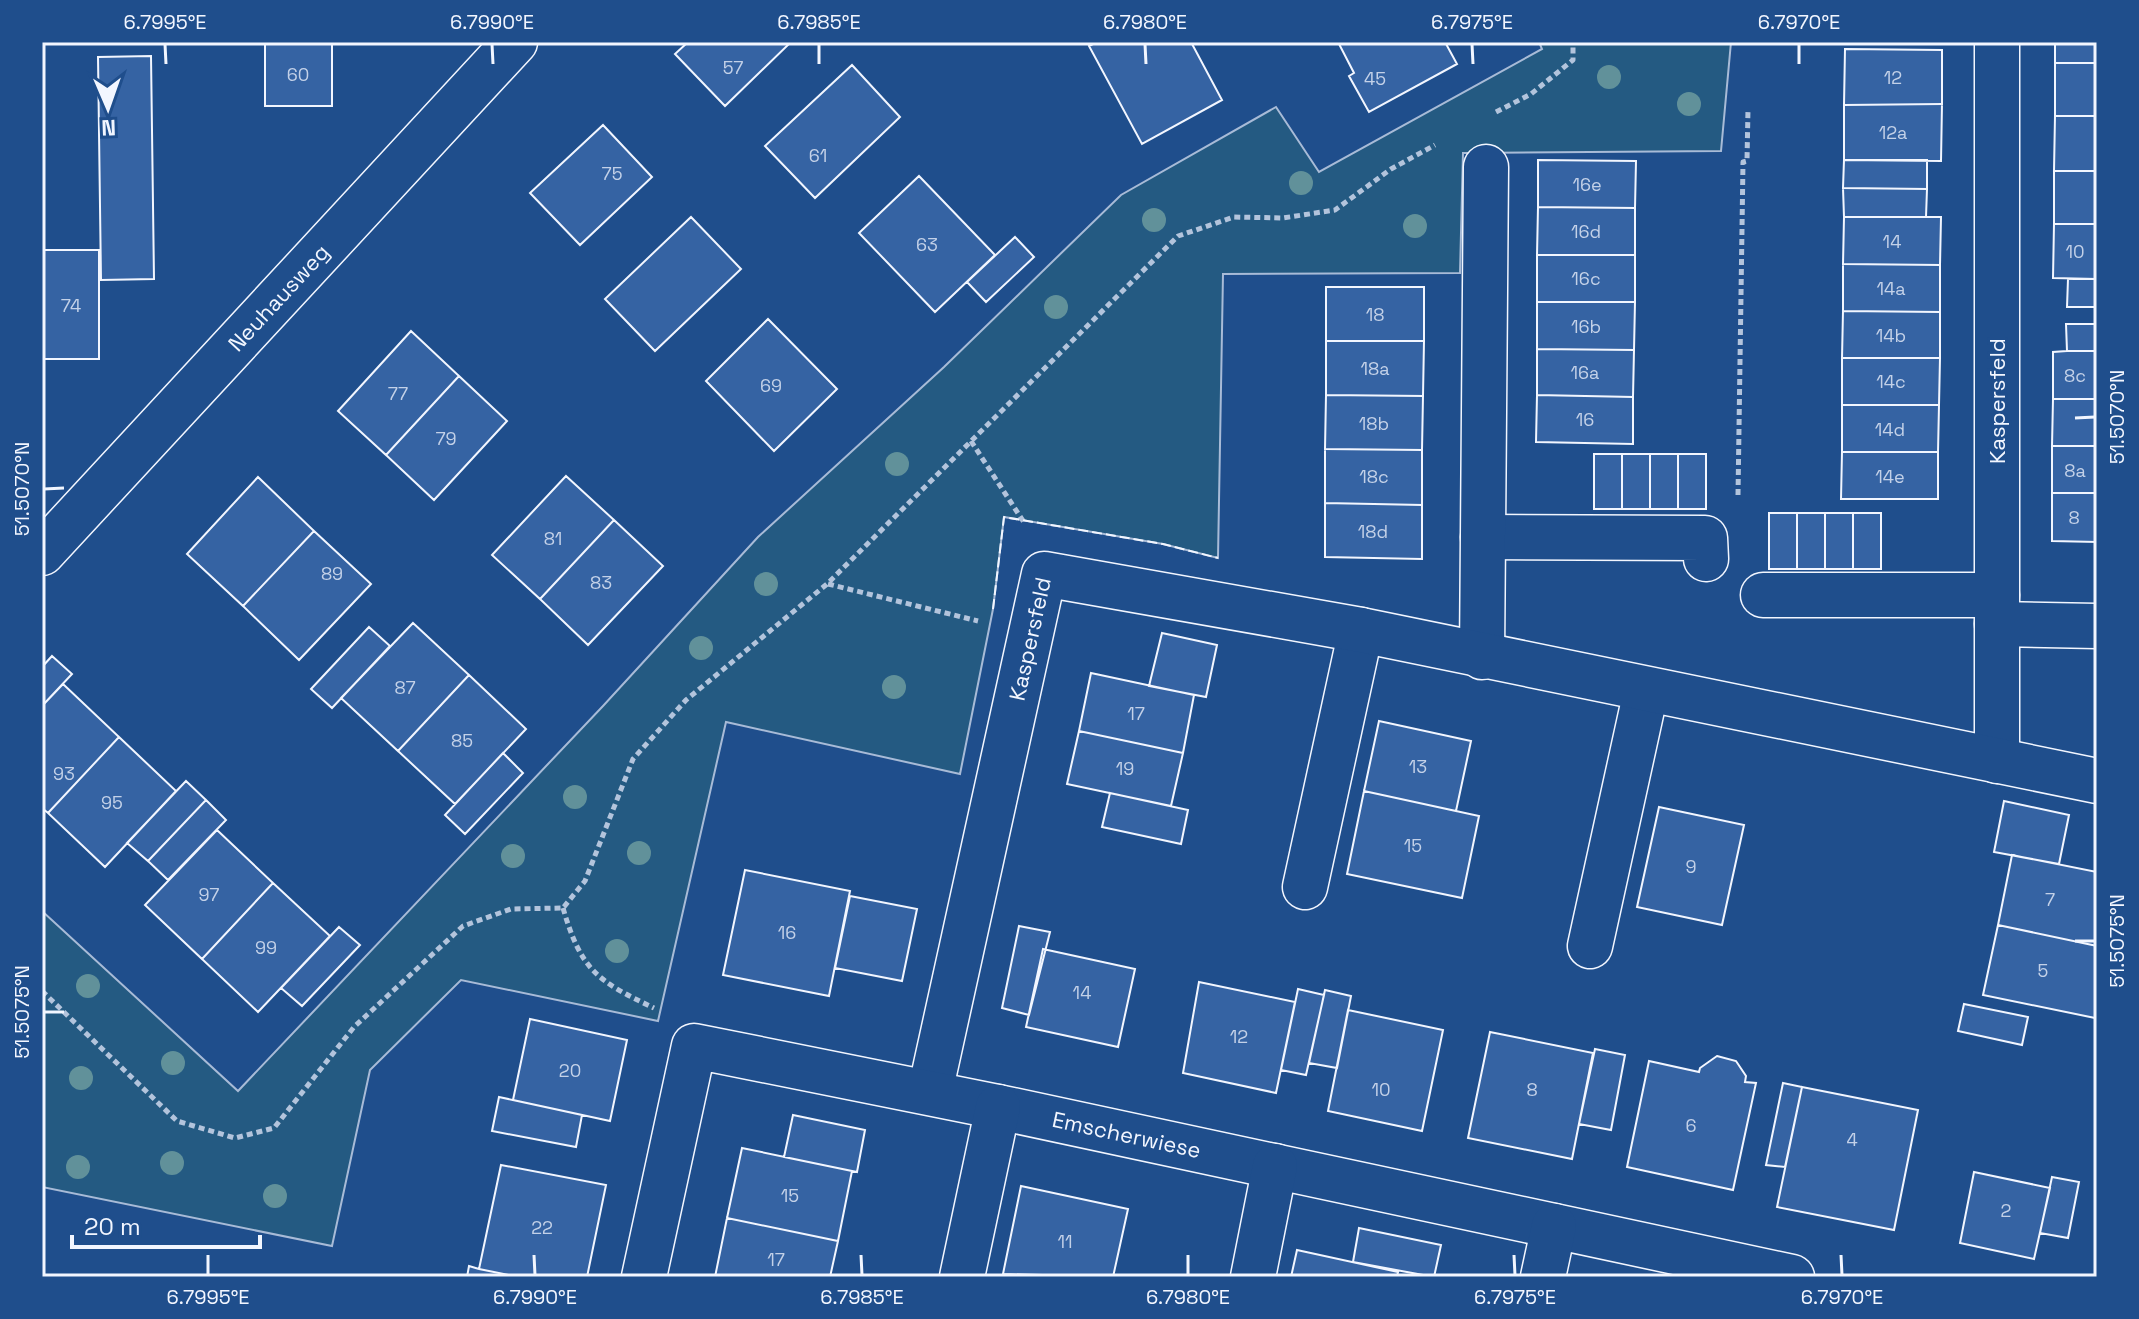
<svg xmlns="http://www.w3.org/2000/svg" width="2139" height="1319" font-family="'Space Grotesk',sans-serif">
	<style>
		.green { fill: #245a82; stroke: #a8bbd7; stroke-width: 2 }
		.building { fill: #3563a3; stroke: #f2f6ff; stroke-width: 2 }
		.lines { fill: none; stroke-linecap: round; stroke-linejoin: round }
		.minor-casing { stroke: #f2f6ff; stroke-width: 47 }
		.path { stroke: #b3c4dc; stroke-width: 5; stroke-dasharray: 6 4; stroke-linecap: butt }
		.minor { stroke: #1f4e8c; stroke-width: 44 }
		.fence { stroke: #f2f6ff; stroke-width: 2; stroke-dasharray: 10 4; stroke-linecap: butt }
		.tree { fill: #61919a }
		.ticks { fill: none; stroke: #f2f6ff; stroke-width: 3 }
		.labels { text-anchor: middle; dominant-baseline: central; stroke-width: 6; stroke-linejoin: round; paint-order: stroke }
		.number-label { font-size: 18px; fill: #c3d1e8 }
		.street-label { font-size: 22px; fill: #f2f6ff; stroke: #1f4e8c }
		.neatline { fill: none; stroke: #f2f6ff; stroke-width: 3 }
		.ticks-label { font-size: 20px; text-anchor: middle; fill: #f2f6ff }
	</style>
	<rect width="100%" height="100%" fill="#1f4e8c"/>
	<path class="green" d="M1539,42H1731L1721,151L1463,153L1460,273L1223,274L1218,558L1163,544L1004,517L993,609L960,774L726,722L658,1021L461,980L370,1070L332,1246L42,1187V911L238,1091L603,706L758,537L944,367L1121,195L1276,107L1319,172L1542,49Z"/>
	<path class="building" d="M265,42H332V106H265Z
		M688,42H791L725,106L675,54Z
		M1097,42H1191L1222,100L1142,144L1089,46Z
		M1338,42H1445L1457,64L1369,112L1349,76L1354,73Z
		M2055,42H2097V63H2055Z
		M1845,49L1942,50V104L1844,105Z
		M151,56L154,279L101,280L98,57Z
		M2055,63H2097V116H2055Z
		M852,65L900,117L815,198L765,146Z
		M1942,104L1941,161L1844,160V105Z
		M2055,116H2097V171H2054Z
		M603,125L652,177L580,245L530,193Z
		M1538,160L1636,161L1635,208L1538,207Z
		M1844,160H1927V189L1843,188Z
		M2054,171H2097V224H2054Z
		M919,176L995,255L935,312L859,233Z
		M1843,188L1927,189L1926,217H1844Z
		M1538,207L1635,208V255H1537Z
		M691,217L741,269L655,351L605,299Z
		M1844,217H1941L1940,265L1843,264Z
		M2054,224H2097V279L2053,278Z
		M1015,237L1034,257L986,302L967,282Z
		M42,250H99V359H42Z
		M1537,255H1635V302H1537Z
		M1843,264L1940,265V312L1843,311Z
		M2068,279H2097V307H2067Z
		M1326,287H1424V341H1326Z
		M1537,302H1635L1634,350L1537,349Z
		M1843,311L1940,312V358H1842Z
		M768,319L837,389L774,451L706,381Z
		M2066,324H2097V351H2067Z
		M411,331L459,376L386,455L338,411Z
		M1326,341H1424L1423,396L1326,395Z
		M1537,349L1634,350L1633,397L1537,395Z
		M2067,351H2097V399H2053V352Z
		M1842,358H1940L1939,405H1842Z
		M459,376L507,421L434,500L386,455Z
		M1326,395L1423,396L1422,450L1325,449Z
		M1537,395L1633,397V444L1536,442Z
		M2053,399H2097V446H2052Z
		M1842,405H1939L1938,452H1842Z
		M2052,446H2097V493H2052Z
		M1325,449L1422,450V505L1325,503Z
		M1842,452H1938V499H1841Z
		M1594,454H1622V509H1594Z
		M1622,454H1650V509H1622Z
		M1650,454H1678V509H1650Z
		M1678,454H1706V509H1678Z
		M566,476L614,520L540,599L492,555Z
		M258,477L314,531L243,606L187,554Z
		M2052,493H2097V542L2052,541Z
		M1325,503L1422,505V559L1325,557Z
		M1769,513H1797V569H1769Z
		M1797,513H1825V569H1797Z
		M1825,513H1853V569H1825Z
		M1853,513H1881V569H1853Z
		M614,520L663,566L588,645L540,599Z
		M314,531L371,584L299,660L243,606Z
		M413,623L469,675L398,751L341,698Z
		M369,627L390,646L332,708L311,689Z
		M1162,633L1217,645L1206,697L1149,686Z
		M52,656L72,674L42,706V667Z
		M1091,673L1194,695L1183,753L1079,731Z
		M469,675L526,729L455,804L398,751Z
		M63,684L119,737L48,813L42,808V706Z
		M1379,721L1471,741L1456,811L1364,791Z
		M1079,731L1183,753L1171,806L1067,784Z
		M119,737L176,791L105,867L48,813Z
		M503,753L523,773L465,834L445,815Z
		M186,781L206,800L148,861L127,843Z
		M1364,791L1479,816L1462,898L1347,874Z
		M1110,793L1188,810L1181,844L1102,827Z
		M206,800L226,820L168,880L148,861Z
		M2004,801L2069,815L2059,864L1994,852Z
		M1659,807L1744,825L1722,925L1637,907Z
		M217,830L273,883L202,959L145,905Z
		M2012,855L2097,872V946L1998,925Z
		M745,870L850,891L829,996L723,975Z
		M273,883L330,936L258,1012L202,959Z
		M850,896L917,909L902,981L835,968Z
		M1998,925L2097,946L2095,1018L1983,995Z
		M1019,926L1050,932L1029,1015L1002,1008Z
		M339,927L360,945L302,1006L281,988Z
		M1043,949L1135,969L1118,1047L1026,1027Z
		M1199,982L1295,1002L1276,1093L1183,1073Z
		M1298,989L1324,995L1306,1075L1281,1070Z
		M1325,990L1351,996L1337,1068L1309,1063Z
		M1964,1004L2028,1017L2022,1045L1958,1031Z
		M1348,1010L1443,1030L1422,1131L1328,1111Z
		M530,1019L627,1040L610,1121L513,1100Z
		M1490,1032L1593,1053L1572,1159L1468,1138Z
		M1595,1049L1625,1055L1611,1130L1579,1124Z
		M1717,1056L1736,1061L1746,1076L1745,1082L1756,1083L1733,1190L1627,1167L1649,1061L1699,1072L1700,1068Z
		M1783,1083L1802,1087L1785,1167L1766,1165Z
		M1802,1087L1918,1110L1894,1230L1777,1207Z
		M499,1097L582,1115L576,1147L492,1131Z
		M793,1115L865,1130L857,1172L784,1157Z
		M742,1148L852,1171L838,1241L727,1218Z
		M501,1165L606,1185L587,1277H519L479,1269Z
		M1974,1172L2050,1188L2034,1259L1960,1243Z
		M2052,1177L2079,1182L2068,1238L2040,1233Z
		M1021,1186L1128,1209L1113,1277L1003,1274Z
		M727,1218L838,1241L830,1277H715Z
		M1359,1228L1441,1245L1434,1277L1353,1262Z
		M1297,1250L1398,1272L1397,1277H1291Z
		M469,1266L479,1269L519,1277H467Z"/>
	<g class="lines">
		<defs>
			<g id="minor">
				<path d="M1483,537L1705,538L1706,559"/>
				<path id="s1" d="M42,553L515,42"/>
				<path d="M1763,595H1997"/>
				<path d="M1997,624L2097,626"/>
				<path d="M1482,657L1486,167"/>
				<path d="M1997,761V42"/>
				<path d="M1305,887L1361,630"/>
				<path d="M1590,946L1646,691"/>
				<path id="s2" d="M930,1092L1044,574L1361,630L2097,781"/>
				<path id="s3" d="M644,1277L694,1046L998,1107L1792,1277"/>
				<path d="M962,1277L998,1107"/>
				<path d="M1253,1277L1275,1166"/>
				<path d="M1543,1277L1554,1226"/>
			</g>
		</defs>
		<use href="#minor" class="minor-casing"/>
		<path class="path" d="M1496,112L1531,94L1573,60V42
			M971,441L1025,524
			M1738,495L1743,162L1747,161L1748,109
			M828,584L978,621
			M563,908C581,970 597,981 654,1008
			M42,991L177,1121L235,1138L274,1128L354,1027L463,926L511,909L563,908L585,881L633,759L686,700L827,584L1178,236L1234,217L1283,218L1335,210L1391,169L1435,145"/>
		<use href="#minor" class="minor"/>
		<path class="fence" d="M993,609L1004,517L1163,544L1218,558"/>
	</g>
	<g class="tree">
		<circle cx="1609" cy="77" r="12"/>
		<circle cx="1689" cy="104" r="12"/>
		<circle cx="1301" cy="183" r="12"/>
		<circle cx="1154" cy="220" r="12"/>
		<circle cx="1415" cy="226" r="12"/>
		<circle cx="1056" cy="307" r="12"/>
		<circle cx="897" cy="464" r="12"/>
		<circle cx="766" cy="584" r="12"/>
		<circle cx="701" cy="648" r="12"/>
		<circle cx="894" cy="687" r="12"/>
		<circle cx="575" cy="797" r="12"/>
		<circle cx="639" cy="853" r="12"/>
		<circle cx="513" cy="856" r="12"/>
		<circle cx="617" cy="951" r="12"/>
		<circle cx="88" cy="986" r="12"/>
		<circle cx="173" cy="1063" r="12"/>
		<circle cx="81" cy="1078" r="12"/>
		<circle cx="172" cy="1163" r="12"/>
		<circle cx="78" cy="1167" r="12"/>
		<circle cx="275" cy="1196" r="12"/>
	</g>
	<path class="ticks" d="M165,44L166,64M492,44L493,64M819,44V64M1145,44L1146,64M1472,44L1473,64M1799,44V64M2075,418L2095,417M44,489L64,488M2075,941H2095M44,1012H64M208,1255V1275M534,1255L535,1275M861,1255L862,1275M1188,1255V1275M1514,1255L1515,1275M1841,1255L1842,1275"/>
	<g class="labels">
		<g class="number-label">
			<text x="733" y="67">57</text>
			<text x="298" y="74">60</text>
			<text x="1893" y="77">12</text>
			<text x="1375" y="78">45</text>
			<text x="1893" y="132">12a</text>
			<text x="818" y="155">61</text>
			<text x="612" y="173">75</text>
			<text x="1587" y="184">16e</text>
			<text x="1586" y="231">16d</text>
			<text x="1892" y="241">14</text>
			<text x="927" y="244">63</text>
			<text x="2075" y="251">10</text>
			<text x="1586" y="278">16c</text>
			<text x="1891" y="288">14a</text>
			<text x="71" y="305">74</text>
			<text x="1375" y="314">18</text>
			<text x="1586" y="326">16b</text>
			<text x="1891" y="335">14b</text>
			<text x="1375" y="368">18a</text>
			<text x="1585" y="372">16a</text>
			<text x="2075" y="375">8c</text>
			<text x="1891" y="381">14c</text>
			<text x="771" y="385">69</text>
			<text x="398" y="393">77</text>
			<text x="1585" y="419">16</text>
			<text x="1374" y="423">18b</text>
			<text x="1890" y="429">14d</text>
			<text x="446" y="438">79</text>
			<text x="2075" y="470">8a</text>
			<text x="1374" y="476">18c</text>
			<text x="1890" y="476">14e</text>
			<text x="2074" y="517">8</text>
			<text x="1373" y="531">18d</text>
			<text x="553" y="538">81</text>
			<text x="332" y="573">89</text>
			<text x="601" y="582">83</text>
			<text x="405" y="687">87</text>
			<text x="1136" y="713">17</text>
			<text x="462" y="740">85</text>
			<text x="1418" y="766">13</text>
			<text x="1125" y="768">19</text>
			<text x="64" y="773">93</text>
			<text x="112" y="802">95</text>
			<text x="1413" y="845">15</text>
			<text x="1691" y="866">9</text>
			<text x="209" y="894">97</text>
			<text x="2050" y="899">7</text>
			<text x="787" y="932">16</text>
			<text x="266" y="947">99</text>
			<text x="2043" y="970">5</text>
			<text x="1082" y="992">14</text>
			<text x="1239" y="1036">12</text>
			<text x="570" y="1070">20</text>
			<text x="1381" y="1089">10</text>
			<text x="1532" y="1089">8</text>
			<text x="1691" y="1125">6</text>
			<text x="1852" y="1139">4</text>
			<text x="790" y="1195">15</text>
			<text x="2006" y="1210">2</text>
			<text x="542" y="1227">22</text>
			<text x="1065" y="1241">11</text>
			<text x="776" y="1259">17</text>
		</g>
		<g class="street-label">
			<text stroke="none"><textPath href="#s1" startOffset="348">Neuhausweg</textPath></text>
			<text transform="translate(1997 401) rotate(-90)">Kaspersfeld</text>
			<text stroke="none"><textPath href="#s2" startOffset="464">Kaspersfeld</textPath></text>
			<text stroke="none"><textPath href="#s3" startOffset="678">Emscherwiese</textPath></text>
		</g>
	</g>
	<rect width="2139" height="1319" fill="none" stroke="#1f4e8c" stroke-width="88"/>
	<g transform="translate(108 108) rotate(178)" stroke="#1f4e8c" stroke-width="6" paint-order="stroke">
	<path d="M0-6L14 30L0 20L-14 30Z" fill="#f2f6ff"/>
	<text y="-12" font-size="22" font-weight="bold" text-anchor="middle" fill="#f2f6ff">N</text>
	</g>
	<path d="M72 1235v12h188v-12" fill="none" stroke="#f2f6ff" stroke-width="4"/>
	<text x="84" y="1235" font-size="24" fill="#f2f6ff" stroke="#1f4e8c" stroke-width="6" paint-order="stroke">20 m</text>
	<rect x="44" y="44" width="2051" height="1231" class="neatline"/>
	<g class="ticks-label">
		<text x="165" y="29">6.7995°E</text>
		<text x="492" y="29">6.7990°E</text>
		<text x="819" y="29">6.7985°E</text>
		<text x="1145" y="29">6.7980°E</text>
		<text x="1472" y="29">6.7975°E</text>
		<text x="1799" y="29">6.7970°E</text>
		<text transform="translate(2117 417) rotate(-90)" y="7">51.5070°N</text>
		<text transform="translate(22 489) rotate(-90)" y="7">51.5070°N</text>
		<text transform="translate(2117 941) rotate(-90)" y="7">51.5075°N</text>
		<text transform="translate(22 1012) rotate(-90)" y="7">51.5075°N</text>
		<text x="208" y="1304">6.7995°E</text>
		<text x="535" y="1304">6.7990°E</text>
		<text x="862" y="1304">6.7985°E</text>
		<text x="1188" y="1304">6.7980°E</text>
		<text x="1515" y="1304">6.7975°E</text>
		<text x="1842" y="1304">6.7970°E</text>
	</g>
</svg>
